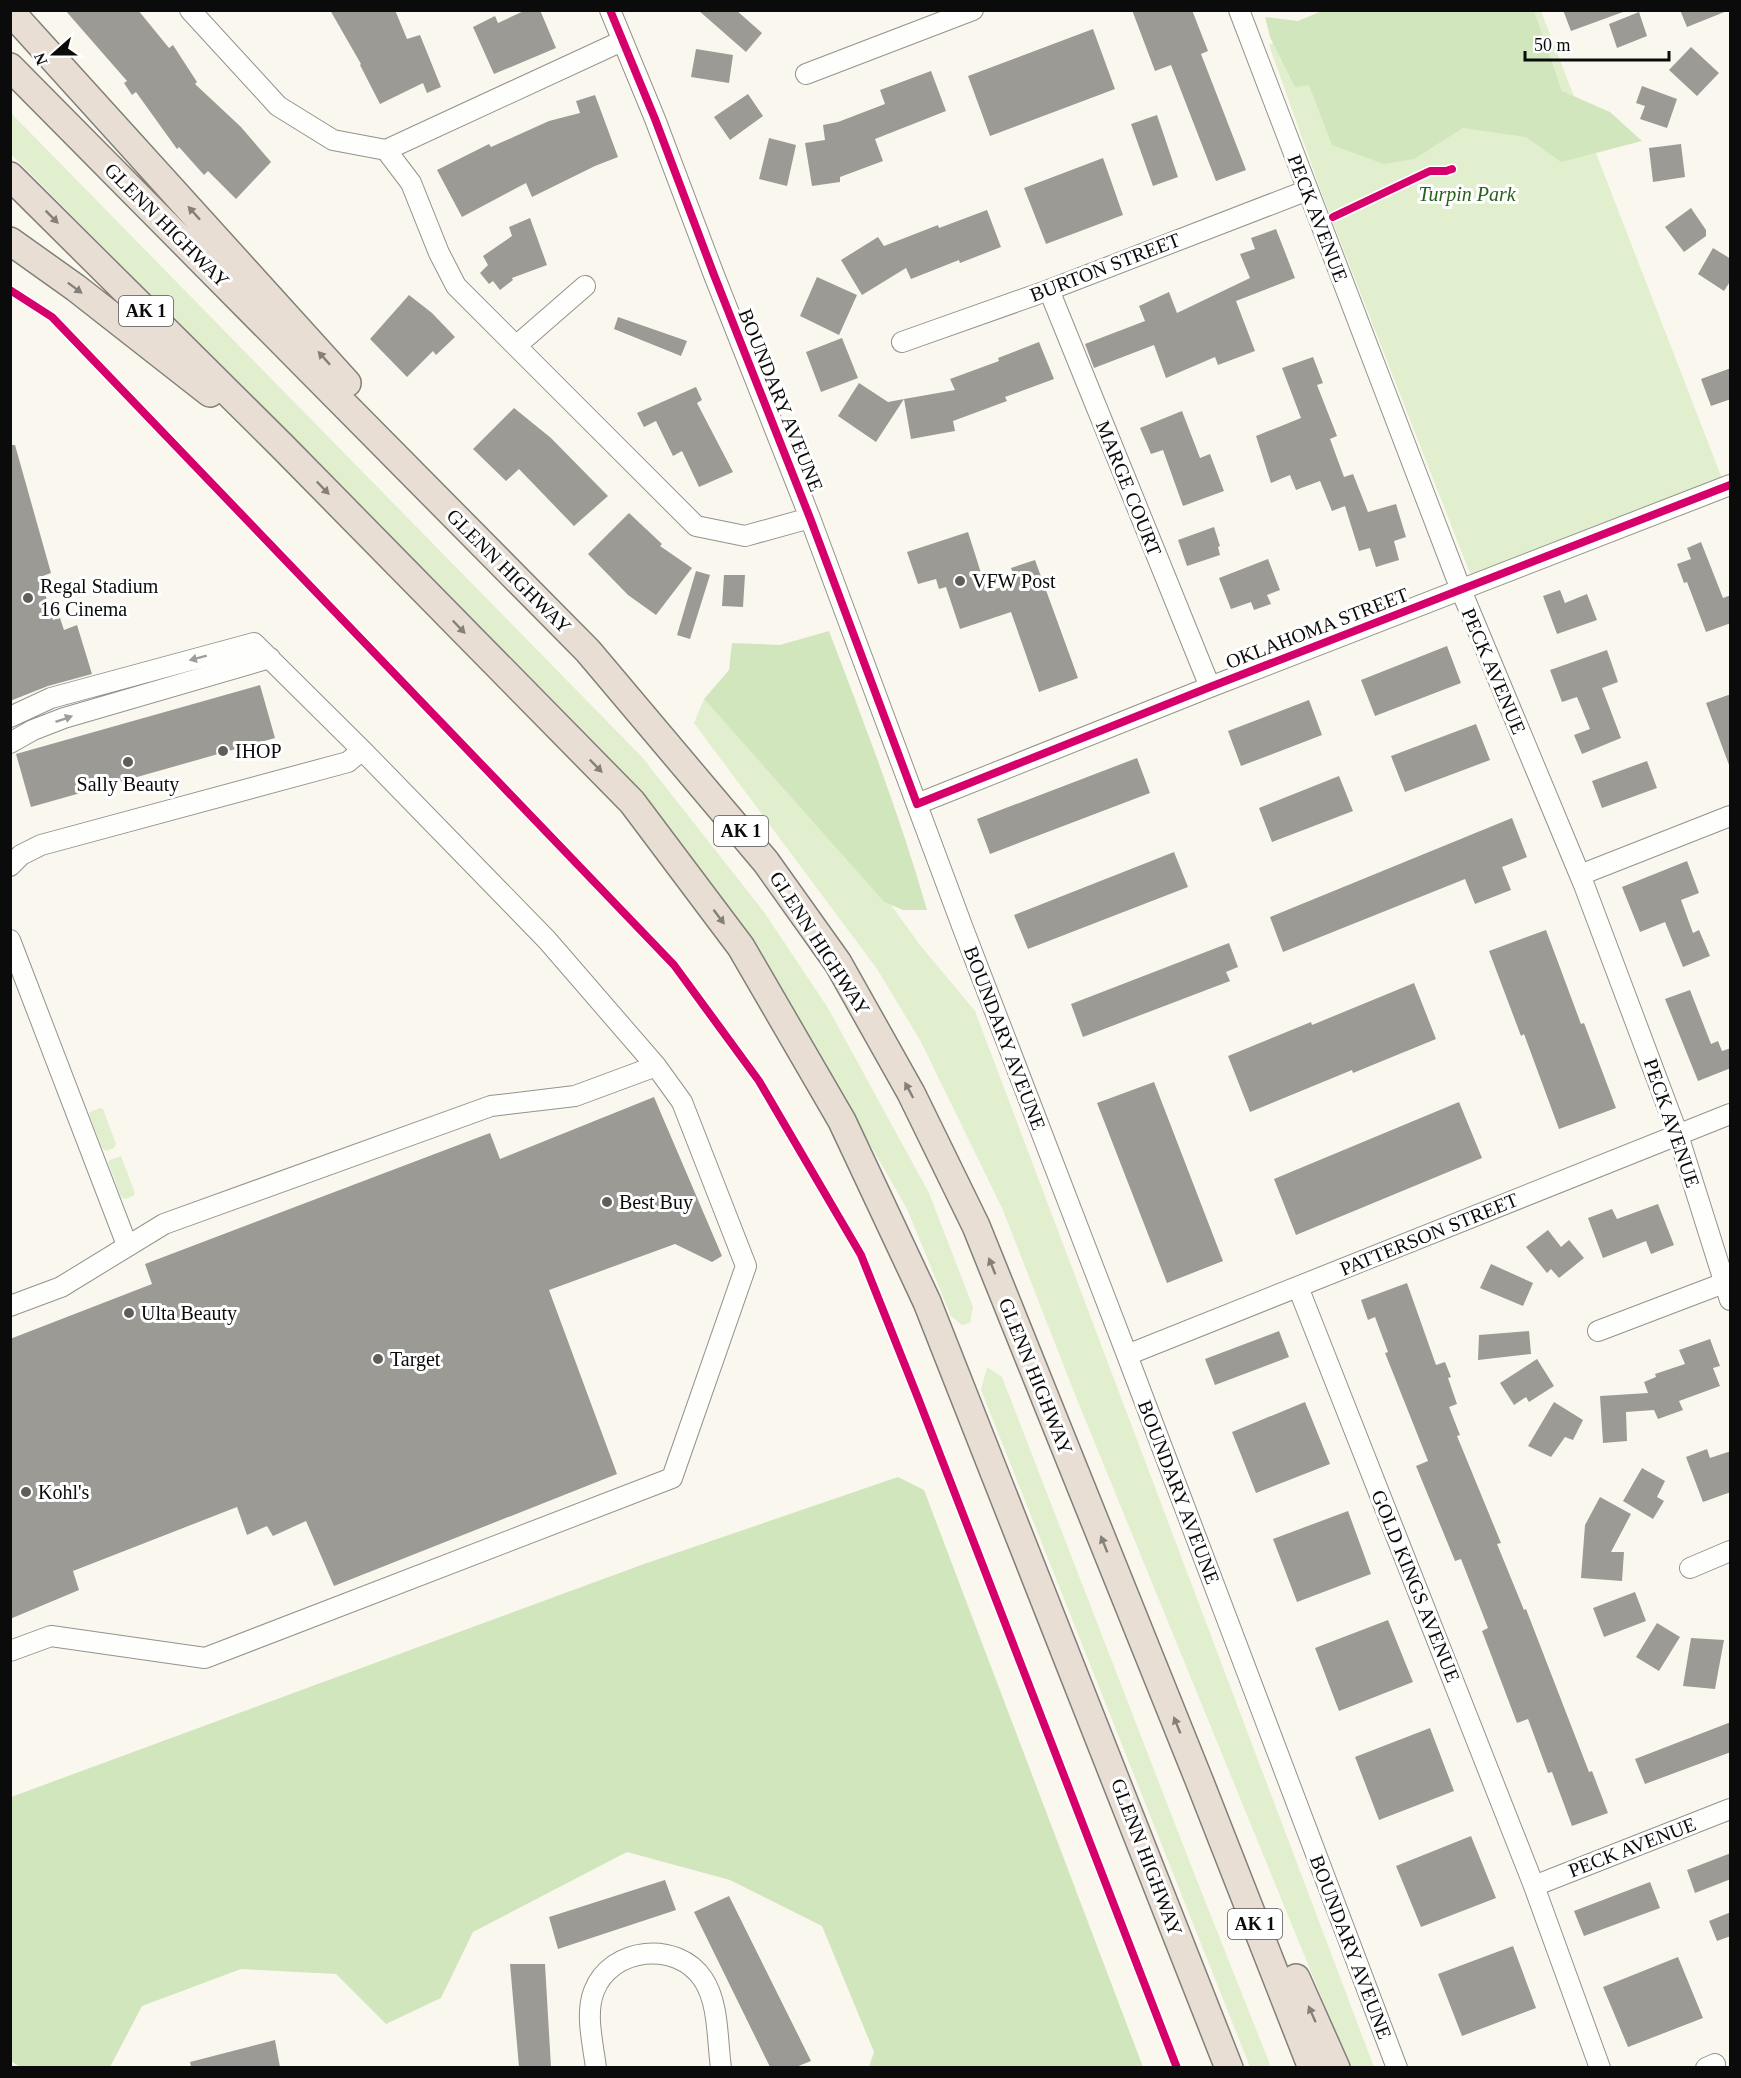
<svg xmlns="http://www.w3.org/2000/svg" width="1741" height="2078" font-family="Georgia,serif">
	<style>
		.green { fill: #e1efce }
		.forest { fill: #d1e6bc }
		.building { fill: #9c9a94 }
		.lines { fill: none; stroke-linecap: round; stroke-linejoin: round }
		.minor-casing { stroke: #93928d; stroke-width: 22 }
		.highway-casing { stroke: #807f7a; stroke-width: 30 }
		.minor { stroke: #fefefc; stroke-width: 20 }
		.highway { stroke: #e8ded4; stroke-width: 27 }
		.cycleway-casing { stroke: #fff; stroke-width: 11 }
		.cycleway { stroke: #d6006c; stroke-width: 8 }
		.oneway { fill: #857f7a }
		.oneway2 { fill: #9d9d9c }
		.poi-dot { fill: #5f5e5a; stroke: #fff; stroke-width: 2 }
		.labels { text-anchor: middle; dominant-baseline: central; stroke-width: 6; stroke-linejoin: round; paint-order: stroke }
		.shield { fill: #fff; stroke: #545454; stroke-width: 1.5 }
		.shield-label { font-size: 18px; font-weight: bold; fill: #0b0b0b }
		.park-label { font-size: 20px; font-style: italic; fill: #29601d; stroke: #fff }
		.street-label { font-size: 20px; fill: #0b0b0b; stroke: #fff }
		.poi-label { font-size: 20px; fill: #0b0b0b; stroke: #fff; text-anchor: start }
	</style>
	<rect width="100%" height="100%" fill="#faf8ee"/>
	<path class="green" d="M1337,11H1541L1723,481L1471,576L1323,197L1269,45L1337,12Z
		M10,112L642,757L764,912L828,1008L929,1193L973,1307L970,1323L962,1325L951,1316L907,1209L795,1013L620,769L11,154Z
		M704,699L884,902L891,905L920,945L975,1011L1374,2067H1350L1076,1397L1002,1208L920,1040L877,969L694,723Z
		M100,1108L103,1109L116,1144L114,1148L106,1151L102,1148L89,1114L90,1112Z
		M121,1156L135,1193L133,1196L125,1199L121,1197L108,1162L110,1160Z
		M987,1367L1002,1377L1192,1868L1271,2067H1250L981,1390Z"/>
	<path class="forest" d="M1322,11H1534L1562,91L1610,112L1642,141L1561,162L1526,137L1463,128L1414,159L1384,164L1332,145L1309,85L1295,87L1270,37L1265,17L1298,21Z
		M829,631C864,723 900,815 927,910H903L884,902L704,699L729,670L732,643L780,645Z
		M898,1477L924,1490L1143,2067H869L874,2052L822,1926L730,1880L627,1852L473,1932L441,1998L386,2024L336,1974L241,1969L142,2006L110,2067H20L11,2061V1797L644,1564Z"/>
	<path class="building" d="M65,10H138L169,48L173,45L197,82L195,84L241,127L271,162L236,199L208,171L204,175L179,147L177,149L136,92L132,95L124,83L127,81Z
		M330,10H395L407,39L420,35L441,87L427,93L423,83L380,104L360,65L361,64Z
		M526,10H540L556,48L494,74L473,27L495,16L498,23Z
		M698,10H736L762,33L746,52Z
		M1132,10H1192L1208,51L1201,54L1246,170L1216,181L1171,65L1155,71Z
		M1563,10H1622L1623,12L1571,31Z
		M1680,10H1727V11L1687,27Z
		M1639,12L1647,36L1617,48L1609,24Z
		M1093,29L1115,89L990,136L968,76Z
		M1691,47L1719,73L1697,96L1669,70Z
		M696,49L733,55L729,83L691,77Z
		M931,71L946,111L875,139L883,161L840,177V182L812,186L805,143L825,140L823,125L838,122L885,104L880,90Z
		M1642,86L1677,99L1667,128L1640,119L1645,106L1636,103Z
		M748,94L763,116L730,140L714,117Z
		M595,95L618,157L595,166L532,197L526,183L462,217L437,170L489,144L491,147L549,121L580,113L576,101Z
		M1157,115L1178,177L1153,186L1131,124Z
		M769,138L796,145L787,186L759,179Z
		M1681,144L1685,177L1653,182L1649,148Z
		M1103,158L1123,215L1046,244L1024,188Z
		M1691,208L1706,230V236L1684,252L1665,227Z
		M987,210L1001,247L960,263L959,260L911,279L906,268L862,295L841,260L878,237L884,246L938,225L939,228Z
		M530,218L547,265L512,278L513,280L500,290L493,281L489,284L480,273L488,265L483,256L512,236L509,227Z
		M1276,229L1295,278L1236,301L1255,351L1218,365L1215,357L1166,378L1154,345L1094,368L1085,344L1145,321L1139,306L1169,292L1177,313L1250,278L1240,254L1255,249L1251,238Z
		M1713,248L1731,259V280L1724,291L1698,274Z
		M817,277L857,295L839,335L800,316Z
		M409,295L432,313L455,337L436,355L433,351L407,377L370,339Z
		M618,317L687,341L681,356L614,329Z
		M842,338L858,378L821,392L806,352Z
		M1039,342L1054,379L1005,397L1007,401L953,421L955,431L911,439L904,399L955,390L950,379L999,361L998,358Z
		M1313,357L1323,383L1317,385L1337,436L1330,439L1344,477L1353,474L1368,512L1396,504L1406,537L1394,541L1399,560L1376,567L1370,548L1359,551L1345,506L1332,511L1320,481L1296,490L1290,475L1271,483L1256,436L1301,418L1282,368Z
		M1731,368V399L1711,406L1701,379Z
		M859,383L888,402L904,399L876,442L838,416Z
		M696,387L702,400L697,403L733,472L699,487L682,451L673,456L656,421L644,427L637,413Z
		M514,408L551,438L608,496L574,526L519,469L506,481L473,449Z
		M1182,411L1200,458L1210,454L1224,491L1183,506L1163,450L1151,454L1140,428Z
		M10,445H15L51,573L40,577L53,620L60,618L64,630L77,625L92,674L48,686L10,701Z
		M629,513L662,544L660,546L692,568L656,615L628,595L588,554Z
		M1214,527L1220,546L1218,547L1220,555L1187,566L1178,540Z
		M968,532L987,592L1016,582L1011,568L1035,560L1078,678L1039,692L1011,612L960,629L946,587L939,589L936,579L918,584L907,552Z
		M1701,542L1723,598L1731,595V623L1706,632L1687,582L1684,583L1677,564L1691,559L1687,548Z
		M1268,559L1280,590L1267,595L1271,604L1254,610L1251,602L1231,609L1219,578Z
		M696,571L710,575L690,639L677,635Z
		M724,575H745L743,607L722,606Z
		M1560,590L1565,603L1587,594L1597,620L1557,634L1543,596Z
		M1447,646L1461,683L1375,716L1361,680Z
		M1607,650L1618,682L1602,688L1621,738L1582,754L1574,735L1590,729L1577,697L1562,702L1550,670Z
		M260,685L275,738L31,807L16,754Z
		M1731,694V765H1729L1706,703Z
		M1309,700L1322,735L1241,766L1228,731Z
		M1476,724L1490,760L1405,792L1391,756Z
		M1137,758L1150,793L990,854L977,819Z
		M1647,761L1657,788L1602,808L1592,781Z
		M1339,776L1353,811L1272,842L1259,808Z
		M1512,818L1527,857L1502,867L1511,890L1475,904L1465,879L1283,952L1270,917Z
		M1174,852L1188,887L1028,949L1014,915Z
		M1687,861L1699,893L1681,900L1693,933L1699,930L1710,956L1683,967L1665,922L1640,932L1622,887Z
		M1546,930L1581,1024L1584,1023L1616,1108L1559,1129L1524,1034L1521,1036L1489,951Z
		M1229,943L1238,967L1226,972L1230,981L1083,1037L1071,1004Z
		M1414,983L1436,1039L1353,1073L1352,1070L1250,1112L1228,1056L1311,1022L1312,1025Z
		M1690,990L1711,1044L1718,1041L1722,1051L1731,1048V1068L1698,1081L1665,999Z
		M1154,1082L1223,1261L1167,1283L1097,1103Z
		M654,1097L722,1256L712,1262L675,1244L549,1290L617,1474L334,1586L306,1521L273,1536L267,1526L247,1535L237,1507L73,1571L79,1590L10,1619V1339L152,1284L145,1264L490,1133L500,1159Z
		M1459,1102L1482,1158L1296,1235L1274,1179Z
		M1658,1204L1674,1245L1651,1254L1646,1241L1603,1258L1588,1218L1612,1209L1617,1219Z
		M1548,1230L1561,1247L1569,1240L1584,1258L1559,1278L1551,1269L1547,1273L1526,1247Z
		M1491,1264L1533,1283L1523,1306L1480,1288Z
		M1407,1283L1436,1365L1445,1362L1451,1377L1448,1378L1457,1404L1449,1407L1460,1435L1457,1436L1501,1543L1497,1544L1524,1610L1526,1609L1589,1772L1592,1771L1608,1813L1572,1826L1552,1772L1548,1773L1528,1719L1517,1723L1482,1631L1488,1628L1461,1559L1455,1561L1416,1466L1428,1461L1385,1353L1388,1352L1375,1317L1368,1320L1361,1300Z
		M1279,1331L1289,1357L1215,1385L1205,1359Z
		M1529,1331L1531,1354L1478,1360L1479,1335Z
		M1710,1339L1720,1366L1713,1368L1720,1386L1679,1401L1683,1410L1658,1419L1654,1410L1626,1412L1627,1441L1603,1443L1600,1396L1648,1393L1644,1382L1656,1377L1655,1374L1685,1364L1679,1350Z
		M1537,1359L1554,1386L1529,1402L1526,1397L1514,1405L1500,1383Z
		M1305,1402L1330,1464L1256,1493L1232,1432Z
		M1554,1402L1583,1420L1573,1440L1565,1437L1551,1457L1528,1446Z
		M1707,1449L1710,1458L1731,1451V1492L1703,1502L1686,1457Z
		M1642,1468L1665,1481L1657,1497L1664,1501L1653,1519L1623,1501Z
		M1600,1497L1631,1514L1611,1552H1624L1622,1581L1581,1578L1585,1525Z
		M1348,1511L1371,1574L1297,1602L1273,1539Z
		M1635,1592L1646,1621L1604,1637L1593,1608Z
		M1388,1620L1413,1682L1339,1711L1315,1648Z
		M1657,1623L1680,1637L1659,1671L1636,1657Z
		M1691,1638L1724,1640L1715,1689L1683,1686Z
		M1731,1722V1752L1645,1784L1635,1759Z
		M1430,1728L1454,1791L1379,1820L1355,1757Z
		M1471,1836L1496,1898L1421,1927L1396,1866Z
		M1731,1853V1879L1695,1893L1687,1870Z
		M665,1880L676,1910L558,1949L549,1917Z
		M1650,1882L1660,1908L1584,1936L1574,1911Z
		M729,1896L811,2061L796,2067H770L694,1912Z
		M1731,1912V1936L1717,1941L1709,1921Z
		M1513,1946L1536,2008L1462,2036L1438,1974Z
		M1678,1957L1703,2018L1628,2047L1603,1987Z
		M510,1964H545L551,2067H519Z
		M275,2040L280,2067H191L190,2062Z"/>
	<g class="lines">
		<defs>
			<path id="minor" d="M190,10L278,106L333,140L386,150L411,183L439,253L456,286L696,526L745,536L810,518
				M610,10L655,119L714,275L810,518L964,931L1127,1355L1397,2068
				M1239,10L1461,590L1584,885L1678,1135L1730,1300
				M806,74L973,10
				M386,150L622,41
				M1049,290L1210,687
				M902,342L1049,290L1308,190
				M516,346L585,286
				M10,717L51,698L254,643L362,750L547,940L656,1066L682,1102L746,1266L672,1478L205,1658L51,1636L10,1651
				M10,743L33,730L64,718L270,658
				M917,804L1210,687L1730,485
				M10,866L21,855L41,845L348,762L362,750
				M1580,875L1730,816
				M10,940L127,1245
				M1298,1287L1534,1886L1600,2068
				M10,1306L61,1287L164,1224L491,1106L575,1096L656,1066
				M1598,1331L1724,1283
				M1127,1355L1730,1114
				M1690,1568L1730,1551
				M1534,1886L1730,1809
				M596,2068C593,2043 585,2014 594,1991C611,1947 677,1940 703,1979C719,2003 717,2039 721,2068
				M1706,2068L1715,2064"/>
			<path id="highway" d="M10,11L347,383
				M10,67L588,651L766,862L838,963L911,1093L976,1226L1199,1780L1312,2068
				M10,176L282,446L632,802L741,947L842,1121L927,1302L1229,2068
				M10,241L76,288L210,393
				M1296,1978L1336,2068"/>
		</defs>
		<use href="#minor" class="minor-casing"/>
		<use href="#highway" class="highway-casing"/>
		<use href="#minor" class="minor"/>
		<use href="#highway" class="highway"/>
		<defs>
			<path id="cycleway" d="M610,10L655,119L714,275L810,518L917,804L1210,687L1730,485
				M1333,217L1430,171H1446L1452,169
				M10,290L52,317L674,965L759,1081L861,1255L918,1398L1177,2068"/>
		</defs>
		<use href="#cycleway" class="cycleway-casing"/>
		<use href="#cycleway" class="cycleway"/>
	</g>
	<defs><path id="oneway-solid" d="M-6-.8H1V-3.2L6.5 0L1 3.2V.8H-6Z" transform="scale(1.5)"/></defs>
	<g class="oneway">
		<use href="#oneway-solid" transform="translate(194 213) rotate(-132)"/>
		<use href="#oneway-solid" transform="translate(52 217) rotate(45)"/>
		<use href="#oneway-solid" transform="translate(75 288) rotate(37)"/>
		<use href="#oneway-solid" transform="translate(324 358) rotate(-132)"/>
		<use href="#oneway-solid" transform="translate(323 488) rotate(46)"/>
		<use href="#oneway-solid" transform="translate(459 627) rotate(46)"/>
		<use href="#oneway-solid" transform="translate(596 766) rotate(46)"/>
		<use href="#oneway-solid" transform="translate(719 917) rotate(53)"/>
		<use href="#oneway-solid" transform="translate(909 1090) rotate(-118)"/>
		<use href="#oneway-solid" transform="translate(992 1266) rotate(-112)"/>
		<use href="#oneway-solid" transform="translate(1104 1544) rotate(-112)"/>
		<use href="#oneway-solid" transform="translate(1177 1725) rotate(-112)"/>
		<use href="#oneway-solid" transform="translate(1312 2014) rotate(-114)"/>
	</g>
	<g class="oneway2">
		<use href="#oneway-solid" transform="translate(198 658) rotate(165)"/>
		<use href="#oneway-solid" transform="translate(64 719) rotate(-19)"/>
	</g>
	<g class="poi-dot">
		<circle cx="960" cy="581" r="6"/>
		<circle cx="28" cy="598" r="6"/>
		<circle cx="223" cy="751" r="6"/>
		<circle cx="128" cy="762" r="6"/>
		<circle cx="607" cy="1202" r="6"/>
		<circle cx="129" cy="1313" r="6"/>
		<circle cx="378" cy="1359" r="6"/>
		<circle cx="26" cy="1492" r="6"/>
	</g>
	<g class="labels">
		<g class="shield">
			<rect x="119" y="296" width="54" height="30" rx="4.5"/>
			<rect x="714" y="816" width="54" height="30" rx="4.5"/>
			<rect x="1228" y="1909" width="54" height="30" rx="4.5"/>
		</g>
		<g class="shield-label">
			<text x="146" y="311">AK 1</text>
			<text x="741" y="831">AK 1</text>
			<text x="1255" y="1924">AK 1</text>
		</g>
		<g class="park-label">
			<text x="1467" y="194">Turpin Park</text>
		</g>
		<g class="street-label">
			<text transform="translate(1318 218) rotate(69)">PECK AVENUE</text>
			<text transform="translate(167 225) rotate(45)">GLENN HIGHWAY</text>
			<text transform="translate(1105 267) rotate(-21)">BURTON STREET</text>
			<text transform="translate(781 400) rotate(68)">BOUNDARY AVEUNE</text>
			<text transform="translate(1129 488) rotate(68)">MARGE COURT</text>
			<text transform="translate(509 571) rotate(45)">GLENN HIGHWAY</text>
			<text transform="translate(1317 628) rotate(-21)">OKLAHOMA STREET</text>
			<text transform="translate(1494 671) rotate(67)">PECK AVENUE</text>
			<text transform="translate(820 943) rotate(57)">GLENN HIGHWAY</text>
			<text transform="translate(1005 1038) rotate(69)">BOUNDARY AVEUNE</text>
			<text transform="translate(1672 1123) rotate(71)">PECK AVENUE</text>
			<text transform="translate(1429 1234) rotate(-22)">PATTERSON STREET</text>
			<text transform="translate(1036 1376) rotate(68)">GLENN HIGHWAY</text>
			<text transform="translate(1179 1492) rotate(69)">BOUNDARY AVEUNE</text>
			<text transform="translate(1416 1586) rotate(68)">GOLD KINGS AVENUE</text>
			<text transform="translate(1632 1847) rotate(-21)">PECK AVENUE</text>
			<text transform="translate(1147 1857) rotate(69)">GLENN HIGHWAY</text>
			<text transform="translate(1351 1947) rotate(69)">BOUNDARY AVEUNE</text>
		</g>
		<g class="poi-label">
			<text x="972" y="581">VFW Post</text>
			<text x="40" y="586">Regal Stadium<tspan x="40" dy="23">16 Cinema</tspan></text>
			<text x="235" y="751">IHOP</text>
			<text x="128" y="784" text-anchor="middle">Sally Beauty</text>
			<text x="619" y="1202">Best Buy</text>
			<text x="141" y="1313">Ulta Beauty</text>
			<text x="390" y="1359">Target</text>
			<text x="38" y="1492">Kohl's</text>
		</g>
	</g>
	<rect width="1741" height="2078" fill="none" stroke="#0b0b0b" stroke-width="24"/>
	<g transform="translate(54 54) rotate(249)" stroke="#ffffff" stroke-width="4.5" paint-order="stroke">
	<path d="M0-4.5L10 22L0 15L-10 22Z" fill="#0b0b0b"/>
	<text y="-9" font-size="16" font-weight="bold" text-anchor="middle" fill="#0b0b0b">N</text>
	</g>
	<path d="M1525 51v9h144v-9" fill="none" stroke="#0b0b0b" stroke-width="3"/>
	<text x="1534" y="51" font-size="18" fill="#0b0b0b" stroke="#ffffff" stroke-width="4.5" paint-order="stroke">50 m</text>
</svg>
